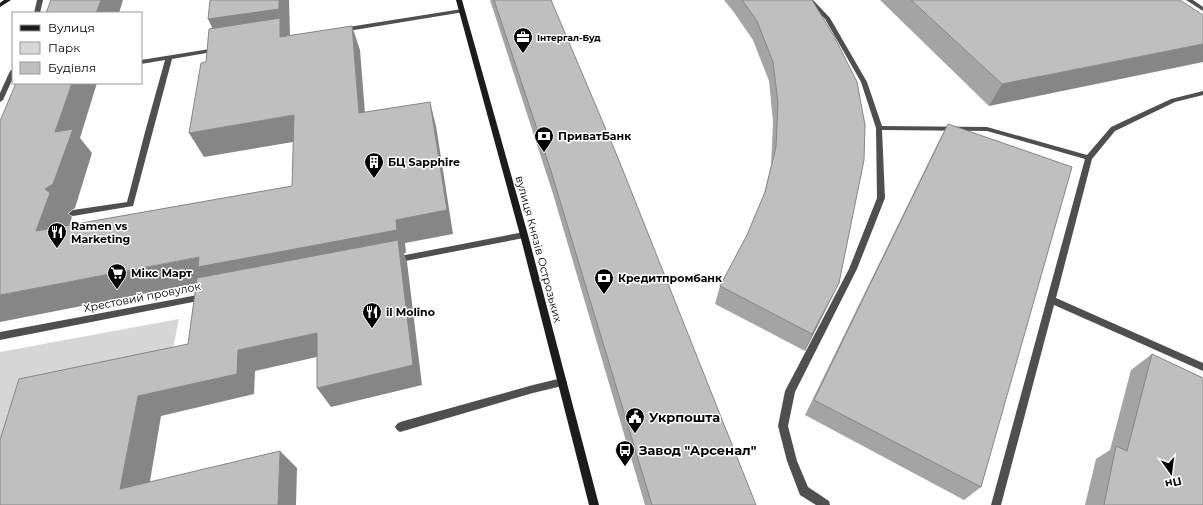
<svg xmlns="http://www.w3.org/2000/svg" width="1203" height="505" font-family="Montserrat,sans-serif">
	<style>
		.green { fill: #d6d6d6 }
		.lines { fill: none; stroke-linecap: round; stroke-linejoin: round }
		.service { fill: #4f4f4f; fill-rule: evenodd }
		.minor { fill: #4f4f4f; fill-rule: evenodd }
		.secondary { fill: #1c1c1c; fill-rule: evenodd }
		.wall { fill: #a4a4a4 }
		.shaded-wall { fill: #868686 }
		.building { fill: #bfbfbf; stroke: #868686 }
		.labels { text-anchor: middle; dominant-baseline: central; stroke-width: 3; stroke-linejoin: round; paint-order: stroke }
		.far-poi-label { font-size: 9px; font-weight: bold; fill: #000; stroke: #fff; text-anchor: start }
		.poi-label { font-size: 11px; font-weight: bold; fill: #000; stroke: #fff; text-anchor: start }
		.street-label { font-size: 11px; fill: #000; stroke: #fff }
		.near-poi-label { font-size: 13px; font-weight: bold; fill: #000; stroke: #fff; text-anchor: start }
	</style>
	<rect width="100%" height="100%" fill="#fff"/>
	<path class="green" d="M179,319L168,373L0,505V352Z"/>
	<g class="lines">
		<path class="service" d="M807,0H813L830,18L867,82L882,126L987,127L1087,155L1111,127L1171,99L1203,91V95L1175,102L1115,131L1092,159L1056,298L1203,363V371L1054,305L1001,505H991L1085,159L987,131L882,130L885,198L857,269L795,392L788,426L797,461L808,487L829,501L830,505H816L800,495L787,461L778,426L785,391L849,269L877,198L876,128L861,82L825,19Z
			M1186,0H1193L1203,7V11Z
			M462,9L464,10V12L342,32L339,30L342,28Z
			M216,48L219,50L218,51L172,59L133,206L73,216L70,215L69,213L73,210L127,202L145,132L165,60L141,64V60Z
			M562,378L565,379L567,382L565,385L562,386L533,393L400,432L397,430L395,427L397,424L400,422L533,385Z"/>
		<path class="minor" d="M37,0H43L40,13H34Z
			M13,69V78L3,100L0,102V93L10,71Z
			M524,232L528,235L524,238L395,263L392,262L391,260L392,258L395,257Z
			M203,294L206,295L207,297L206,299L203,300L0,340V332Z"/>
		<path class="secondary" d="M4,0H11L0,7V3Z
			M456,0H462L528,235L599,505H589L520,235Z"/>
	</g>
	<path class="wall" d="M490,0H551L756,505H645L553,194Z
		M724,0H812L839,283L805,351L715,304L720,286L747,235L764,194L771,166L773,122L769,81L753,40L733,11Z
		M880,0H1180L989,106Z
		M948,124L981,487L964,500L805,415L938,143Z
		M1152,354L1203,505H1085L1096,459L1110,450L1131,370Z"/>
	<path class="shaded-wall" d="M101,0H123L119,13H96Z
		M279,0H289L290,35H287L290,42L221,46L208,19Z
		M352,26L360,50L367,138L359,113Z
		M1203,44V62L989,106L1002,84Z
		M72,83H97L80,138L92,153L75,208L68,213L72,217L60,254L36,231L45,189L55,132Z
		M430,102L436,126L453,234L405,243L406,253H404L407,262L422,385L331,407L317,388L413,365L209,281L0,322V295L396,220Z
		M294,115L305,140L204,157L189,133Z
		M839,283L805,351L812,334Z
		M317,333L330,354L255,371L254,394L161,416L146,505L120,489L138,396L238,350Z
		M280,451L297,468L296,505H278Z"/>
	<path class="building" d="M51,0H101L96,13H46Z
		M210,0H279V9L208,19Z
		M494,0H551L618,158L756,505H652L551,171Z
		M742,0H812L835,38L857,82L865,125L864,160L839,283L812,334L720,286L747,235L765,192L776,147L778,103L773,62L757,21Z
		M911,0H1180L1203,15V44L1002,84Z
		M280,18V37L352,26L359,113L430,102L447,210L396,220L397,230L198,267L199,257L0,295V121L16,83H72L55,132L73,129L53,184L45,189L50,193L36,231L292,186L294,115L189,133L201,63L206,62L209,29Z
		M948,124L1072,167L981,487L814,400Z
		M398,240L413,365L317,388V333L238,350L237,374L138,396L120,489L280,451L278,505H0V440L19,379L188,344L197,278Z
		M1152,354L1203,378V505H1104L1116,446L1127,451Z"/>
	<defs>
		<symbol id="office-pin" viewBox="-11 -11 22 30"><path d="M0 17L-7.5 6A9.5 9.5 0 1 1 7.5 6Z" fill="#000" stroke="#fff"/><path d="M-6-3h4V-5.5h4V-3h4V5H-6ZM-1-4.5V-3h2v-1.5ZM-6 0V1H6V0Z" fill="#fff"/></symbol>
		<symbol id="bank-pin" viewBox="-11 -11 22 30"><path d="M0 17L-7.5 6A9.5 9.5 0 1 1 7.5 6Z" fill="#000" stroke="#fff"/><path d="M-6-4H6V4H-6ZM0-2.3a2.3 2.3 0 1 0 0 4.6a2.3 2.3 0 1 0 0-4.6Z" fill="#fff"/></symbol>
		<symbol id="building-pin" viewBox="-11 -11 22 30"><path d="M0 17L-7.5 6A9.5 9.5 0 1 1 7.5 6Z" fill="#000" stroke="#fff"/><path d="M-4-6H4V6H1V3H-1V6H-4ZM-2.5-4.3h1.7v1.8h-1.7ZM.8-4.3h1.7v1.8H.8ZM-2.5-1h1.7V.8h-1.7ZM.8-1h1.7V.8H.8Z" fill="#fff"/></symbol>
		<symbol id="restaurant-pin" viewBox="-11 -11 22 30"><path d="M0 17L-7.5 6A9.5 9.5 0 1 1 7.5 6Z" fill="#000" stroke="#fff"/><path d="M-5-6h1v4h1v-4h1v4h1v-4h1v5L-1.5 .5V6h-2V.5L-5-1ZM5-6V6H3V1.5H1.5Q1.5-4 5-6Z" fill="#fff"/></symbol>
		<symbol id="supermarket-pin" viewBox="-11 -11 22 30"><path d="M0 17L-7.5 6A9.5 9.5 0 1 1 7.5 6Z" fill="#000" stroke="#fff"/><path d="M-6-5.5h2.5l.6 2H6L4.5 2H-2.5L-4.4-4H-6ZM-1.5 3.2a1.3 1.3 0 1 0 .1 0ZM3 3.2a1.3 1.3 0 1 0 .1 0Z" fill="#fff"/></symbol>
		<symbol id="civic-pin" viewBox="-11 -11 22 30"><path d="M0 17L-7.5 6A9.5 9.5 0 1 1 7.5 6Z" fill="#000" stroke="#fff"/><path d="M-.6-6.5H3V-4.5H.6V-3L4-1V1h2V6H-6V1h2V-1L-.6-3ZM-1.2 2.5V6h2.4V2.5Z" fill="#fff"/></symbol>
		<symbol id="bus-pin" viewBox="-11 -11 22 30"><path d="M0 17L-7.5 6A9.5 9.5 0 1 1 7.5 6Z" fill="#000" stroke="#fff"/><path d="M-5-6H5V4H4V6H2V4H-2V6H-4V4H-5ZM-3.5-4V0h7V-4ZM-3.5 1.2v1.5H-2V1.2ZM2 1.2v1.5H3.5V1.2Z" fill="#fff"/></symbol>
	</defs>
	<g fill-rule="evenodd">
		<use href="#office-pin" x="512" y="26" width="22" height="30"/>
		<use href="#bank-pin" x="533" y="125" width="22" height="30"/>
		<use href="#building-pin" x="363" y="151" width="22" height="30"/>
		<use href="#restaurant-pin" x="46" y="221" width="22" height="30"/>
		<use href="#supermarket-pin" x="106" y="262" width="22" height="30"/>
		<use href="#bank-pin" x="593" y="267" width="22" height="30"/>
		<use href="#restaurant-pin" x="361" y="301" width="22" height="30"/>
		<use href="#civic-pin" x="624" y="406" width="22" height="30"/>
		<use href="#bus-pin" x="614" y="439" width="22" height="30"/>
	</g>
	<g class="labels">
		<g class="far-poi-label">
			<text x="537" y="37">Інтергал-Буд</text>
		</g>
		<g class="poi-label">
			<text x="558" y="136">ПриватБанк</text>
			<text x="388" y="162">БЦ Sapphire</text>
			<text x="71" y="226">Ramen vs<tspan x="71" dy="13">Marketing</tspan></text>
			<text x="131" y="273">Мікс Март</text>
			<text x="618" y="278">Кредитпромбанк</text>
			<text x="386" y="312">il Molino</text>
		</g>
		<g class="street-label">
			<text transform="translate(539 249) rotate(75)">вулиця Князів Острозьких</text>
			<text transform="translate(142 297) rotate(-11)">Хрестовий провулок</text>
		</g>
		<g class="near-poi-label">
			<text x="649" y="417">Укрпошта</text>
			<text x="639" y="450">Завод "Арсенал"</text>
		</g>
	</g>
	<rect x="12" y="12" width="130" height="72" fill="#ffffff" stroke="#999999"/>
	<rect x="20" y="25" width="20" height="6" fill="#1c1c1c" stroke="#999999"/>
	<text x="48" y="32" font-size="12" fill="#000000">Вулиця</text>
	<rect x="20" y="42" width="20" height="12" fill="#d6d6d6" stroke="#999999"/>
	<text x="48" y="52" font-size="12" fill="#000000">Парк</text>
	<rect x="20" y="62" width="20" height="12" fill="#bfbfbf" stroke="#999999"/>
	<text x="48" y="72" font-size="12" fill="#000000">Будівля</text>
	<g transform="translate(1171 473) rotate(166)" stroke="#ffffff" stroke-width="3" paint-order="stroke">
	<path d="M0-3L7 15L0 10L-7 15Z" fill="#000000"/>
	<text y="-6" font-size="11" font-weight="bold" text-anchor="middle" fill="#000000">Пн</text>
	</g>
</svg>
